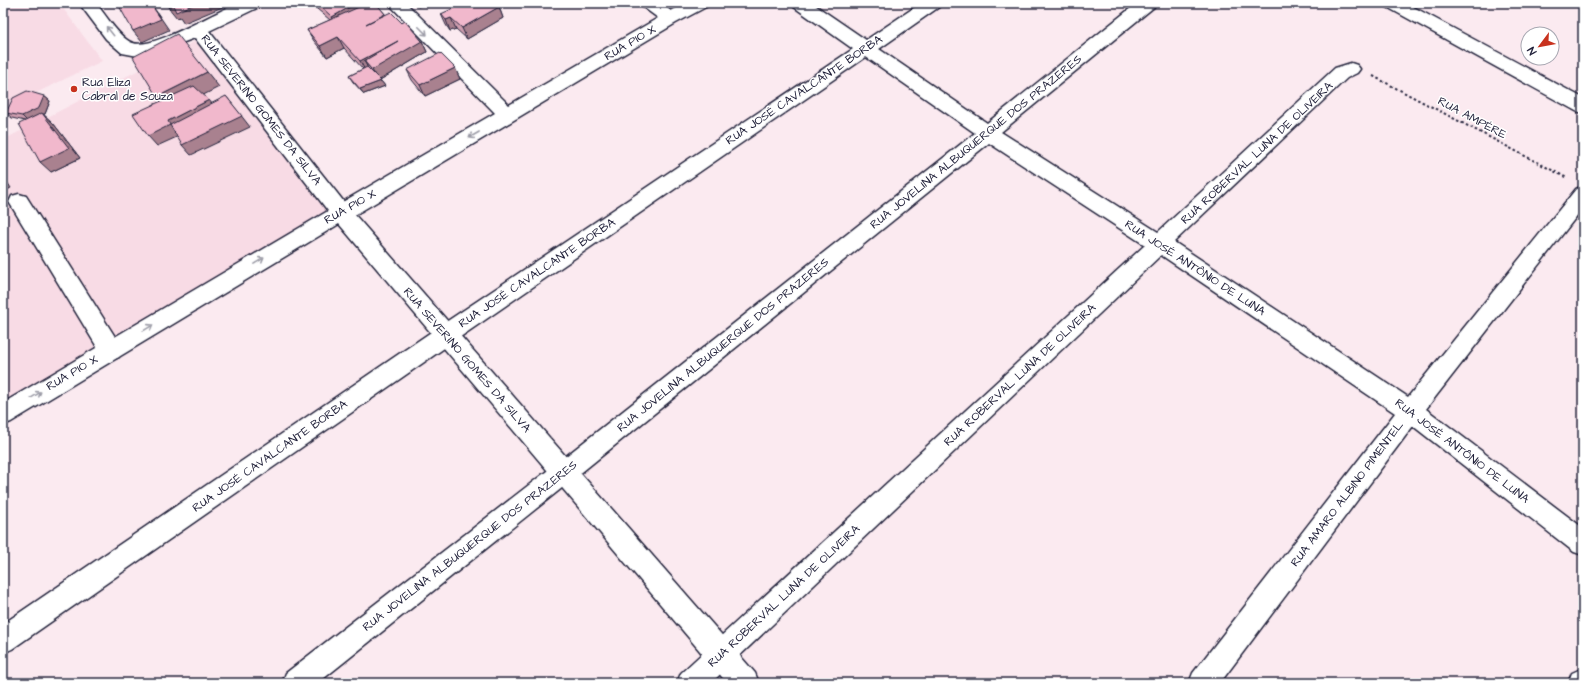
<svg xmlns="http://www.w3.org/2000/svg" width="1586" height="686" font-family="'Architects Daughter',sans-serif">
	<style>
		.built { fill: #f8dbe5 }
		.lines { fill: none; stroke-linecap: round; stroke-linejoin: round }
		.minor-casing { stroke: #22223b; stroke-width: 3 }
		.tertiary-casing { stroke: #22223b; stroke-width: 3 }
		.path { stroke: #22223b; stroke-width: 2; stroke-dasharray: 2.5 2.5; stroke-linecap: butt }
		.minor { fill: #fff; fill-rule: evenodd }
		.tertiary { fill: #fff; fill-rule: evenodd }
		.wall { fill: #cf9eaf; stroke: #22223b }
		.shaded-wall { fill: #a9818f; stroke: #22223b }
		.building { fill: #f1b8cc; stroke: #22223b }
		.oneway { stroke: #9c9ca7 }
		.poi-dot { fill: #c8321e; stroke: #fff; stroke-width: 1.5 }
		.labels { text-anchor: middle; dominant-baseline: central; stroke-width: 3; stroke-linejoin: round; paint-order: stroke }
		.street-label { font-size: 12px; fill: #22223b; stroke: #fff }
		.poi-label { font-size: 12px; fill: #22223b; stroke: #fff; text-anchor: start }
	</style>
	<rect width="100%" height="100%" fill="#fbeaf0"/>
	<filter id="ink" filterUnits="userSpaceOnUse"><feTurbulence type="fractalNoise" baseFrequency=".025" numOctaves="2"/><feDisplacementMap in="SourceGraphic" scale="8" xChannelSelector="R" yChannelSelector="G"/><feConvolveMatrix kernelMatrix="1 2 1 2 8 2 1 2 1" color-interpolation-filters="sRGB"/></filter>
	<g filter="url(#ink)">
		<path class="built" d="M3,3H59L102,61L3,109Z
			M197,40L333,212L3,406V140Z"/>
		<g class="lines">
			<defs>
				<path id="minor" d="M388,3H406L509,105L658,18L643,7L641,3H660L671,11L686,3H708L706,7L676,23L348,219L341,221L334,219L331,213L334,207L495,113Z
					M792,3H812L866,40L921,3H941L939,7L879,49L987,123L1137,3H1156L1154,7L1001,132L1158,232L1335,68L1351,63L1357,65L1360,69L1357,73L1347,78L1174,242L1408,397L1576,189L1583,186V208L1426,409L1583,528V555L1574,552L1413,426L1220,683H1189L1193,673L1395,413L1161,255L711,683H677L681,673L1145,245L989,143L572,480L318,683H282L286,673L556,464L975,133L866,57L453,342L12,649L3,653V624L437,328L853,49L794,7Z
					M1385,3H1406L1583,98V113L1576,111L1387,7Z
					M19,194L26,196L119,343L122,350L119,357L111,360L103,357L9,202L12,196Z
					M1583,668V683H1568L1572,673Z"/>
				<path id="tertiary" d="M79,3H96C104,13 121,40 133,43C153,50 216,11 237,4C244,1 254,3 261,3L259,7L209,31L348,207L755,673L759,683H727L339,224L11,422L3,425V403L328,211L195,38L152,54L138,56L122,53L106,39Z"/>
			</defs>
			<use href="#minor" class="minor-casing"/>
			<use href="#tertiary" class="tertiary-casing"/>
			<path class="path" d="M1373,76L1567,178
				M3,176L7,182"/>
			<use href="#minor" class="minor"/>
			<use href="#tertiary" class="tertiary"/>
		</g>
		<path class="wall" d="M310,3H383L378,6L386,15L402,23L422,41L427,52L380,80L385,86L364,94L353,82L349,76L363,69L344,48L327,57L314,41L307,30L330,20Z
			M499,7L503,18L467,39L456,29L450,31L446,25L441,14Z
			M455,68L460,79L425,96L412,80L407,70Z
			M44,96L50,101L45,114H43L53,123L80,158L51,172L25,121L12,118L6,113Z"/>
		<path class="shaded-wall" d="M130,3H155L152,5L169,30L142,42L133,31Z
			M197,3H232L184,23L180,17L177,18L168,7L173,5Z
			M357,3H383L339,28L332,17Z
			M416,3H426L418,7Z
			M499,7L503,18L467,39L462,28Z
			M451,18L456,29L450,31L446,20Z
			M338,37L344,48L327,57L320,46Z
			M398,41H422L427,52L378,81L372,70L364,61L369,70L366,72L360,61Z
			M455,68L460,79L425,96L420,85Z
			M207,72L219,87L170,112L157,97Z
			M381,81L385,86L364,94L360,89Z
			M44,96L50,101L45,114H43L53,123L80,158L51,172L40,162L28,122L22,116Z
			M226,96L250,127L191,155L182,145Z
			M209,100L218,111L179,136L157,146L148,136L168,121Z
			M3,176L11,188L3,192Z"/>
		<path class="building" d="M126,3H150L161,19L133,31L119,6Z
			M166,3H197L176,12L173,5L168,7Z
			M317,3H357L332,17Z
			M368,3H376L385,14L366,24L391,12L402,23L405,21L422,41L372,70L364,61L398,41L360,61L338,37L320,46L307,30Z
			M465,3H496L499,7L462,28L451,18L446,20L441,14Z
			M177,34L207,72L157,97L133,57Z
			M440,53L455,68L420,85L407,70Z
			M367,67L381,81L360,89L349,76Z
			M194,86L209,100L168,121L170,125L148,136L133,114Z
			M27,91L44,96L39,108L22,116L6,113L13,98Z
			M226,96L242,116L182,145L170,125Z
			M42,113L69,148L40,162L19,124Z"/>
		<defs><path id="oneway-shaft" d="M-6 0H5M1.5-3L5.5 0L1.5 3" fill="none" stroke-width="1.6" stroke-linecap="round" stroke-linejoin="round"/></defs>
		<g class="oneway">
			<use href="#oneway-shaft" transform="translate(110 31) rotate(-129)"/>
			<use href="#oneway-shaft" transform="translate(423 31) rotate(45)"/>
			<use href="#oneway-shaft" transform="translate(474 135) rotate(150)"/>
			<use href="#oneway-shaft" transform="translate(259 261) rotate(-31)"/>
			<use href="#oneway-shaft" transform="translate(148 328) rotate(-31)"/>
			<use href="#oneway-shaft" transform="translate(36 395) rotate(-31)"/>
		</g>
	</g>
	<circle class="poi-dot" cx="74" cy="89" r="4"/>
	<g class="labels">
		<g class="street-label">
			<text transform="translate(630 43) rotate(-31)">RUA PIO X</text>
			<text transform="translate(804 90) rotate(-34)">RUA JOSÉ CAVALCANTE BORBA</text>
			<text transform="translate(261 110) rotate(52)">RUA SEVERINO GOMES DA SILVA</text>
			<text transform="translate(1472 118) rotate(28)">RUA AMPÉRE</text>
			<text transform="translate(976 142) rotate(-39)">RUA JOVELINA ALBUQUERQUE DOS PRAZERES</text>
			<text transform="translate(1257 153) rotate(-43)">RUA ROBERVAL LUNA DE OLIVEIRA</text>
			<text transform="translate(350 207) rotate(-30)">RUA PIO X</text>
			<text transform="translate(1195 268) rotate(33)">RUA JOSÉ ANTÔNIO DE LUNA</text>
			<text transform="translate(537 273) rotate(-34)">RUA JOSÉ CAVALCANTE BORBA</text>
			<text transform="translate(723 345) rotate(-39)">RUA JOVELINA ALBUQUERQUE DOS PRAZERES</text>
			<text transform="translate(467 360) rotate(49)">RUA SEVERINO GOMES DA SILVA</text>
			<text transform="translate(72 373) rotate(-31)">RUA PIO X</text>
			<text transform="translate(1020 375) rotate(-43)">RUA ROBERVAL LUNA DE OLIVEIRA</text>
			<text transform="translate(1462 451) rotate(37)">RUA JOSÉ ANTÔNIO DE LUNA</text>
			<text transform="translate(270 456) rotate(-35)">RUA JOSÉ CAVALCANTE BORBA</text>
			<text transform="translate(1347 494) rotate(-53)">RUA AMARO ALBINO PIMENTEL</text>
			<text transform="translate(470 546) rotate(-38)">RUA JOVELINA ALBUQUERQUE DOS PRAZERES</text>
			<text transform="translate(784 596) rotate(-43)">RUA ROBERVAL LUNA DE OLIVEIRA</text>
		</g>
		<g class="poi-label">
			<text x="82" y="82">Rua Eliza<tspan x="82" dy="14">Cabral de Souza</tspan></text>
		</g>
	</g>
	<rect width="1586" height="686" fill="none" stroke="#fff" stroke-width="16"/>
	<rect x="8" y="8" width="1570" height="670" fill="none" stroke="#22223b" stroke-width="1.5" filter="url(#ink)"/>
	<g transform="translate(1540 46) rotate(238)"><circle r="19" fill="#ffffff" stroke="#a7a7b1"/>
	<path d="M0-3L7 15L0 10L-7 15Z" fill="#c8321e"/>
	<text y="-6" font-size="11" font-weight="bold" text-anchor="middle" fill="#22223b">N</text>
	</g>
</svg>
